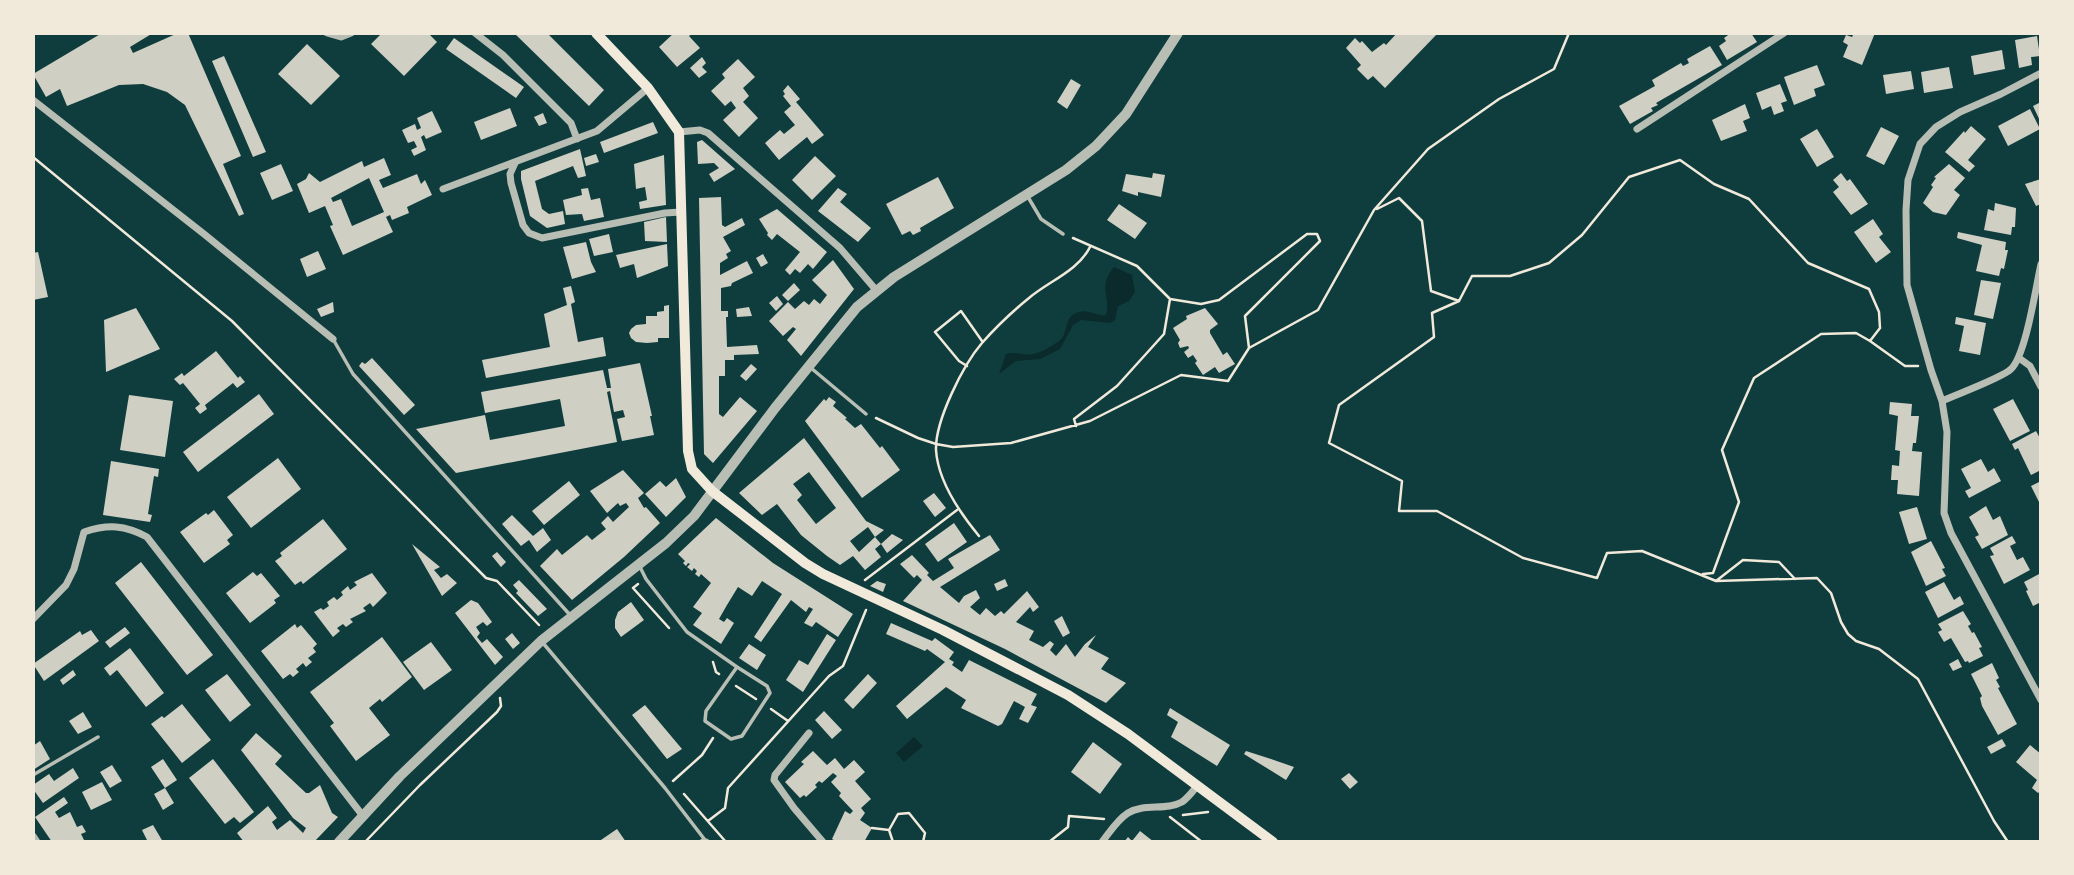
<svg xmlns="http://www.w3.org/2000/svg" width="2074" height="875" font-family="Ubuntu,sans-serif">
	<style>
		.water { fill: #0a2a2b }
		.building { fill: #cfcfc3; fill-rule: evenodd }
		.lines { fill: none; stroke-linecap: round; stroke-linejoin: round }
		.path { stroke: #f1e9da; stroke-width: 2.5 }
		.service { stroke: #b8beb3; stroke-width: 3.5 }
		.minor { stroke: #b8beb3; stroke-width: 7 }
		.tertiary { stroke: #b8beb3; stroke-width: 10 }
		.secondary { stroke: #f1e9da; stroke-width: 10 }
	</style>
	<rect width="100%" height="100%" fill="#0f3d3e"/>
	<path class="water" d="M1114,267L1132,275L1135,292L1129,301L1118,306L1115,320L1110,323L1081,320L1073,325L1060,349L1040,359L1016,361L999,374L1006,354C1016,351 1024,356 1033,354C1041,353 1051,346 1058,342C1070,334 1062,316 1079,312C1089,309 1097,317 1106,315C1111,296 1097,287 1114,267Z
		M914,737L923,746L904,762L896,753Z"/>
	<path class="building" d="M102,33H153L130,47L133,53L178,33H188L241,156L223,164L244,214L239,216L185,105L167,92L143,84L119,85L67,106L60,89L46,97L33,74Z
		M382,33H428L437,42L404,76L371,44Z
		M514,33H547L604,90L589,106Z
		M674,33H693L689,36L700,48L677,67L659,47Z
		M1397,33H1438L1385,88L1373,76L1368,80L1357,69L1361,65L1346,48L1355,38L1360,43L1362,41L1372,52L1384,43L1386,45Z
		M1731,33H1751L1757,42L1727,60L1719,46L1726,41L1724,38Z
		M1854,33H1875L1862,65L1843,57L1848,45L1843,42L1846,35L1852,37Z
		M2037,36L2040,56L2031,57L2032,65L2019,68L2015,40Z
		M454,38L524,87L516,98L446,49Z
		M307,44L340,76L311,105L278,74Z
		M1710,46L1722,65L1656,103L1658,105L1651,108L1653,111L1630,124L1619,106L1655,86L1652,80L1681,63L1683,66L1689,63L1687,59Z
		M2002,50L2005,69L1974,75L1971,56Z
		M224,56L266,152L253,157L212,61Z
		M702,57L706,63L702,67L707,72L699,78L690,68Z
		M738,59L755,77L743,88L749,96L743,102L758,118L739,137L723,120L736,108L731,101L725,106L711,91L725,78L722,74Z
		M1817,65L1825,85L1814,89L1816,96L1794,105L1784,77Z
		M1949,67L1953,88L1924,93L1921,72Z
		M1911,71L1914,89L1886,94L1883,75Z
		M1071,79L1081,85L1067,109L1057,102Z
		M1780,84L1787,101L1781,103L1784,111L1774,115L1771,106L1762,110L1756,93Z
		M788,85L800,99L796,102L824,135L812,144L807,137L779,160L765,143L780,130L784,134L795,125L784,112L791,106L783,96L785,94L783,91Z
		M2041,102V123L2033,106Z
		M1745,104L1750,118L1743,121L1747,131L1721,141L1712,120Z
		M510,108L517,126L481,140L474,122Z
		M2030,109L2040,129L2008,146L1998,126Z
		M432,111L442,132L426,139L424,135L421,137L426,150L414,156L411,150L417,147L414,141L408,143L402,130L415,124L417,130L421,128L417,118Z
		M543,113L547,123L539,126L534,117Z
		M653,122L658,133L604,153L600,142Z
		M1971,126L1986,139L1968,160L1975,166L1969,172L1945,152L1964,131L1965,133Z
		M1881,127L1899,136L1884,165L1866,156Z
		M1817,129L1834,157L1817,167L1800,139Z
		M702,140L735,169L714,182L709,174L719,168L714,163L698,164L697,142Z
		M580,149L586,176L578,178L573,166L535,181L542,209L549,214L563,211L565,224L547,228L530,216L521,179V171Z
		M596,154L599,162L586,166L584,158Z
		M664,155L666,205L640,209L639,202L647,200L645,187L636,189L634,164Z
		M815,156L836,176L812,200L792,180Z
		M384,158L391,175L379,180L383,188L417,174L421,184L425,180L432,195L407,207L409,213L392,220L390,215L386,217L393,232L343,255L330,226L333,225L325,206L309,213L297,184L306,179L309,173L320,182L362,161L364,167ZM369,178L384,212L352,226L341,199L333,202L331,198Z
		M281,164L293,191L272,200L260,173Z
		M1949,164L1965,178L1954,190L1960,195L1946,215L1933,212L1923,203L1933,187L1931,185L1936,178L1934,177Z
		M1153,173L1165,175L1161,197L1138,192V196L1122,191L1126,174L1152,178Z
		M1841,173L1847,181L1850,179L1868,204L1851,215L1833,192L1839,187L1833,180Z
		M938,177L954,208L920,228L921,231L913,235L910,231L902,235L886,204Z
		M2041,179V204L2036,206L2025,184Z
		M588,188L591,200L600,198L604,217L584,221L582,214L566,215L563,200L582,195L581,189Z
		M838,188L847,194L840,202L871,228L858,242L818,211Z
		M721,197L722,225L725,227L742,218L745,225L723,237L731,251L726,254L728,258L720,263V275L747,261L753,273L732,283L731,286L721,288V311H728V317H726L727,347L757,345L759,354L734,355V360H725V376H719V414L723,417L740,397L757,411L713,463L704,454L699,198Z
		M1995,203L2016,208L2015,227H2012L2011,235L1984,230L1988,209L1994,211Z
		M1119,204L1147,223L1135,239L1107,220Z
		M777,209L827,252L813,269L808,264L800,273L795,269L790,275L785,270L800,252L777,234L772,240L767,235L768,233L759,219Z
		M666,217L667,242L645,241L644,222Z
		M1873,219L1883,234L1879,237L1891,252L1876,263L1854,232Z
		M1958,232L2006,242L2005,250H2008L2004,269L2001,268L1999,276L1976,271L1982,245L1957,238Z
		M609,234L613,252L594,256L589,239Z
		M586,242L591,262L596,272L572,279L563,247Z
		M667,244L668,266L637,278L634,264L620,268L616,255Z
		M318,251L326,269L307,277L300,259Z
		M38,252L48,297L33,300V253Z
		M763,254L768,263L761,267L756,258Z
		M833,260L854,289L801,356L787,340L796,329L793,327L783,336L769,321L788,302L795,309L804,301L809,305L814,299L820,304L827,295L812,280Z
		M1981,280L2001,283L1993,319L1974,315Z
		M794,283L800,290L788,301L782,295Z
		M571,286L575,302L571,304L578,342L603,337L606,356L486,378L482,360L550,347L544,314L567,305L563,288Z
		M777,296L783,304L776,311L769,303Z
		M333,302L334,312L321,317L317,309Z
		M669,305V338H658V342L647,343L636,342L631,338L629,333L631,329L636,325L646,324V316H657V312L664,311V306Z
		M749,307L752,316L737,317L736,309Z
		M136,308L160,349L106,372L104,320Z
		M1205,308L1218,324L1210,330V333L1223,355L1227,352L1235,364L1219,373L1215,367L1203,375L1195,363L1197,361L1193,355L1188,358L1184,352L1189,348L1188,346L1180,348L1178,343L1180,340L1173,328L1187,319L1186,316Z
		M1956,317L1986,323L1980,355L1959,351L1964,326L1955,324Z
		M216,351L238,378L240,376L245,382L237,388L233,383L205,405L207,409L200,414L195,408L200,404L183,383L180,385L174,379L182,373L184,376Z
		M372,358L415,405L404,415L359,366L362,362L365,364Z
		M640,363L652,416H650L654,435L622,441L617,419L625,417L623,410L614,412L610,391L607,392L617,442L456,473L416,429L485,415L490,440L565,426L560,399L485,413L481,392L603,370L607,388H611L608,369Z
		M751,364L757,369L746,381L740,376Z
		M259,394L274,414L198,472L183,452Z
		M129,395L173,401L165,457L120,450Z
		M829,397L836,402L833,406L847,418L845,419L855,428L861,424L880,448L882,446L900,470L862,498L805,421L824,399L826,401Z
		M2013,399L2030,431L2010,441L1993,409Z
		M1890,402L1912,404L1911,416H1919L1916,443H1913L1912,451L1922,452L1919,496L1897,494L1898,480H1891L1892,465L1899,466L1900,451L1895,450L1898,416L1889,414Z
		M2036,431L2041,440V470L2031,475L2018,448L2015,450L2012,444Z
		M804,438L866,521L884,530L875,537L881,544L892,534L903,540L887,553L881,544L875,549L881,557L865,570L853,556L840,565L827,556L801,535L777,504L762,515L739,493ZM809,472L836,508L816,524L797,500L802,495L793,484ZM868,527L875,537L859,552L850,541Z
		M278,458L301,489L251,528L227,497Z
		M1981,459L1988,472L1994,468L2001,481L1969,498L1965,491L1971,488L1961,469Z
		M111,461L159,469L158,477L154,476L148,514L152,515L150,522L103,515Z
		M623,470L644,493L638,498L644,508L646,507L660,523L624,557L572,600L540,566L557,549L562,555L587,535L592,540L606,529L601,523L608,516L613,522L629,507L626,503L620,506L618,503L607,513L590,491Z
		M676,478L686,497L666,517L645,494L660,481L666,487Z
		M569,481L580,495L544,525L532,511Z
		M2041,481V506L2031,486Z
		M934,493L946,508L935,517L923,501Z
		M1986,506L1993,520L2000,516L2008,535L1982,549L1975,537L1979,535L1969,517Z
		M1917,507L1927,539L1909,544L1899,512Z
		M214,510L233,535L227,540L230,544L204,563L180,532L206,513L208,515Z
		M512,515L533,536L543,528L551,540L537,552L529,540L521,546L502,524Z
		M716,518L773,563L853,614L838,637L816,622L812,627L804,623L813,609L809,607L806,612L791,600L761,642L754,637L782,594L762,581L752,596L738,587L727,605L719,619L724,622L727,618L734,623L721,644L693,625L702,613L693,607L711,583L701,574L699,577L695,574L697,571L694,568L692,571L687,567L690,564L688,563L686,566L683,563L685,561L678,554Z
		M323,519L347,549L303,584L301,581L295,585L275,561L282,556L280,553Z
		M954,523L967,542L938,562L925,544Z
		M990,535L1000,550L940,587L959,603L964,596L976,590L980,598L970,607L980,615L986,608L995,616L1001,611L1004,614L1027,591L1039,607L1033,612L1030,607L1016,622L1034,631L1029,640L1043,647L1050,641L1054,644L1050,650L1056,656L1066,644L1075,657L1085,644L1096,635L1088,647L1109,658L1101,669L1126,683L1106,703L1005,649L903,601L922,580L917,575L914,578L900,564L912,555L929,573L927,575L933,581L954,568L948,559Z
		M2012,536L2016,543L2010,546L2017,560L2023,557L2030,570L2004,584L1990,556L1994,555L1990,548Z
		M1931,541L1945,568L1942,569L1946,576L1926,586L1911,552Z
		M412,544L440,567L434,570L441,578L447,574L457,583L442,596Z
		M497,552L506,562L501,567L492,556Z
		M141,562L213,655L187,675L115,583Z
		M253,572L257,576L261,573L280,596L274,600L276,603L250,623L226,593Z
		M372,573L387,593L373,607L370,603L363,608L366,611L350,619L353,622L346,627L343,624L337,628L340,631L333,637L314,612L321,608L323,610L329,606L327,602L334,597L337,600L343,595L341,592L348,586L350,590L357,585L354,582Z
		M2041,573V602L2033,606L2026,591L2028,590L2024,582Z
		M1005,579L1008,586L997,591L994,584Z
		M519,580L547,609L538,616L516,593L518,591L513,585Z
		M877,581L886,584L883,592L870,586Z
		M1944,582L1954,600L1960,596L1964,604L1938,618L1925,592Z
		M471,600L478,603L492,622L487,626L483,622L476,627L480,633L477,637L482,643L487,639L503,657L495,665L455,613Z
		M631,602L644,620L621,637L615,628V620L618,612Z
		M1963,611L1971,624L1968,626L1972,633L1974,632L1982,647L1979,648L1983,656L1969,663L1968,661L1965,662L1951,638L1944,642L1938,632L1942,630L1938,624Z
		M1062,616L1070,633L1063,637L1054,621Z
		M891,623L932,641L935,638L954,652L949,659L954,662L952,665L962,672L969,660L1037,694L1031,705L1037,707L1028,723L1019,719L1025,707L1014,701L1002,724L998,726L961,708L966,700L946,687L907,719L896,706L945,662L927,649L925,651L886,634Z
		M295,624L297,628L301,625L317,644L313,648L316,652L308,658L312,662L306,667L303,663L296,669L299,672L293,677L290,674L283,679L261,651Z
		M125,627L130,633L110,648L105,642Z
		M91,630L99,641L44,681L33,664L80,631L82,635Z
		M512,633L520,643L513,649L505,639Z
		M827,634L836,640L803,692L786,680L799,660L808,665Z
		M382,637L412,677L382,702L380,699L369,708L390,735L356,761L330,726L334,723L310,692Z
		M431,642L452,670L424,690L403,662Z
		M749,644L766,655L757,670L739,658Z
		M130,648L164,693L146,707L117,670L110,676L104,668Z
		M1958,659L1962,667L1953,671L1949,664Z
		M1992,663L1999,678L1996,680L2000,687L1998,688L2017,724L1998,735L1982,706L1980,698L1982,696L1971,674Z
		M73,670L76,675L63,685L60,680Z
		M227,674L251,705L230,722L205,690Z
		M868,674L877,683L853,709L844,700Z
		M182,704L211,740L182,763L151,724L162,716L164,718Z
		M645,705L682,749L667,759L632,715Z
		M1170,708L1230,745L1217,766L1171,737L1178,722L1167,715Z
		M824,711L842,730L832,739L815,720Z
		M83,712L92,727L78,734L69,721Z
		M256,733L282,756L275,764L306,793H309L320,785L332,813L338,817L314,842H244L237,833L268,806L277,818L272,822L277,830L290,820L303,833L306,828L293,818L241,750Z
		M2002,739L2006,746L1991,754L1987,747Z
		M40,741L50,759L33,770V746Z
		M1093,742L1122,764L1100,794L1071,772Z
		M2030,745L2041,754V790L2038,793L2032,788L2037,780L2016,762Z
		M813,751L827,765L835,758L844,769L854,760L865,772L855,781L871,799L861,808L865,813L860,820L872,828L864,842H837L832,839L845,811L850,814L853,811L839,796L841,793L831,782L837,776L833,773L822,783L819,781L815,785L817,787L806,797L804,795L800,798L785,782L804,764L801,762Z
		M1246,751L1271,759L1294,767L1286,780L1244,754Z
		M163,759L177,780L165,788L151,767Z
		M213,759L254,812L240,823L234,817L225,824L189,778Z
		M112,765L122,781L110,788L100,772Z
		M73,768L79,778L43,803L33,789V785L49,774L54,781Z
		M1349,773L1358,782L1350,789L1341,779Z
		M102,782L112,800L91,810L82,792Z
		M165,788L174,803L163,810L154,794Z
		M64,797L68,803L55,812L59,818L70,812L77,827L82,825L86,832L81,834L85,842H52L35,817Z
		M153,825L163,842H148L142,830Z
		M617,829L626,842H598Z
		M1140,831L1154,842H1124L1128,837L1132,841Z"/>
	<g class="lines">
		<path class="path" d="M33,157L232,321L486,578L497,581L539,625
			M1377,209L1399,198L1422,221L1431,291L1459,301
			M1073,238L1137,266L1170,299L1201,304L1219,300L1307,234H1317L1320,241L1245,316L1249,348
			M1870,341L1880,328L1879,312L1869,289L1808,263L1749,199L1714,184L1680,160L1629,177L1582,235L1549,263L1510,276H1472L1459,301L1432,313L1434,337L1339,405L1329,443L1402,481L1399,511H1437L1523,558L1597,578L1607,553L1642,551L1716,581L1817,578L1831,593L1841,622L1848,634L1856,641L1879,649L1918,679L1994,821L2008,842
			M967,366L959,361L935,332L961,311L982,341
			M876,418L918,438L936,444L953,447L1011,443L1090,421L1181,375L1228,381L1249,348L1318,310L1374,210L1428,149L1499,99L1554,69L1569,33
			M1076,426L1074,419L1117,386L1164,334L1170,299
			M979,536C960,513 938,482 936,450C935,421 963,365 982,343C996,327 1013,311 1029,298C1049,281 1078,271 1090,247
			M1703,574L1713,573L1739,502L1722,450L1754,378L1821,334L1856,333L1870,341L1905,366H1918
			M865,580L957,510
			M1716,581L1743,560L1779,562L1795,579
			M638,584L633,588L669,628
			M713,662L716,672L719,674
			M736,686L756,699
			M771,709L788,721
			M673,781L702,755L713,738
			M684,794L726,842
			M1183,815L1208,812
			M1170,817L1202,842
			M708,821L725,808L728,788L829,676L843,666L866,610
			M872,828L889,830
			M365,842L420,785L497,712L501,706L500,698
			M893,842L889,830L898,814L909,813L925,833L923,842
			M1049,842L1068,827L1069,816L1104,819"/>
		<path class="service" d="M1028,197L1041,219L1063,234
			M333,339L353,374L571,616
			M811,368L866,414
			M640,567L646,579L687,632L737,667L706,711L705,721L731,739L742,736L770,693L767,686L737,667
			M543,643L665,788L705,840
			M33,775L98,737"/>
		<path class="minor" d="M327,33L341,37L351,33
			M475,33L503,55L571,123L577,139
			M2041,73L2001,94L1960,112L1936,127L1920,144L1908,180L1906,210L1907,285L1931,370L1942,401L1947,432L1944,513L1951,533L2041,700
			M33,100L204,234L333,339
			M1637,129L1784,33
			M679,132L700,130L708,133L840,248L876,290
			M515,163L510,174L511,183L523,225L529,233L542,238L665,213L681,212
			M443,189L597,131L648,88
			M2019,358L2030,366L2041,387
			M1942,401C1957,394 2002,378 2011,369C2026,355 2036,286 2041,264
			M33,619L66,585L74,569L84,532C108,524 125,525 147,537L363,816
			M809,733L775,775L774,780L794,808L823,842
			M33,836L37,842
			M703,842H706
			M1102,842C1110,832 1117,820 1128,813C1144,803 1166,811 1182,802C1188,798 1193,791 1197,786"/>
		<path class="tertiary" d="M339,842L400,776L541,641L666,543L694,516L775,408L857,307L894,277L1066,170L1096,146L1126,114L1178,33"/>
		<path class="secondary" d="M596,33L648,88L679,132L688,451L692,469L712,491L805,563L823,574L943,630L1068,695L1128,734L1273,842"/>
	</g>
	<rect width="2074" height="875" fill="none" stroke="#f1e9da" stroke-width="70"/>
</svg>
